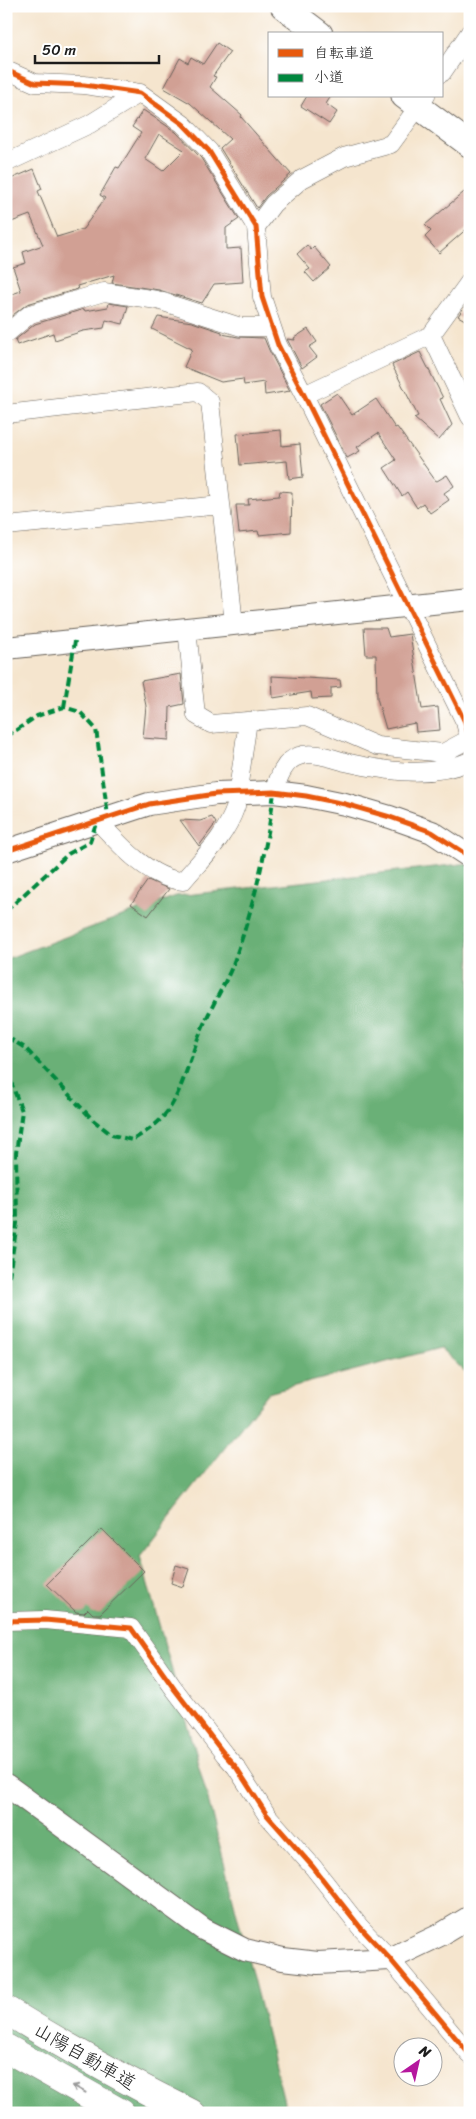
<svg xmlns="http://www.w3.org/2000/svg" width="476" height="2119" font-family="Sriracha,'Klee One',sans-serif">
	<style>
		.forest { fill: #6ab077; stroke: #43664a }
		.building { fill: #d1a094; fill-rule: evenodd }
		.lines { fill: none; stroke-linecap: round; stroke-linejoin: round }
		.minor-casing { stroke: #68625a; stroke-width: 19 }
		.tertiary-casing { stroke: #68625a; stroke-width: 24 }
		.secondary-casing { stroke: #68625a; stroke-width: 27 }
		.motorway-casing { stroke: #68625a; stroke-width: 29 }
		.minor { stroke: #fff; stroke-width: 18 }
		.tertiary { stroke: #fff; stroke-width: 22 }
		.secondary { stroke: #fff; stroke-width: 25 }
		.motorway { stroke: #fff; stroke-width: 28 }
		.quiet { stroke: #00873e; stroke-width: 4; stroke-dasharray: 8 4; stroke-linecap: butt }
		.cycleway-casing { stroke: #fff; stroke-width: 8 }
		.cycleway { stroke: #e8590c; stroke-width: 5 }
		.oneway { stroke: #999 }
		.labels { text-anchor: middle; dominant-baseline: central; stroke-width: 5; stroke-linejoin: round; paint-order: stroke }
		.street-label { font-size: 19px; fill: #1c1c1c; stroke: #fff }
	</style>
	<rect width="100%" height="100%" fill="#fff"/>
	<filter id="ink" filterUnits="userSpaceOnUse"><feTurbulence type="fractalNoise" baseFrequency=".02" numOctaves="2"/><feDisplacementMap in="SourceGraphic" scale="10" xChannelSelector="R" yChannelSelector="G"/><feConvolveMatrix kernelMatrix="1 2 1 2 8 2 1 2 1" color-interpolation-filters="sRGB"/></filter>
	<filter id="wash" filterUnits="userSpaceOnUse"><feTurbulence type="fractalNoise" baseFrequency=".0096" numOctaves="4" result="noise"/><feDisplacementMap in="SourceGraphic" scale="20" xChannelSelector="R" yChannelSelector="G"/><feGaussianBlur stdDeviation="1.12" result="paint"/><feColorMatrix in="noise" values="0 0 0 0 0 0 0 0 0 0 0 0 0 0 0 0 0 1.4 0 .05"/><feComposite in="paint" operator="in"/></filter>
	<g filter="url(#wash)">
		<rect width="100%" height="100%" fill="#f5e5ce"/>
		<path class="forest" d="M470,863V1376L440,1348L268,1393L140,1556L209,1803L287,2113H6V959L176,896Z"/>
		<g id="blocks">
			<path class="building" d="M217,43L230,52L213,76L216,77L210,87L242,115L241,117L291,174L266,196L257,208L220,148L230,139L190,103L164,88L180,58L188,63L191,57L203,64Z
				M307,96H331L326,104L337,112L329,124L301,106Z
				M143,110L176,132L201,158L239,219L226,228V249L241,248L243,282L214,284L202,303L159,290L112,283L114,275L77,286L78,289L27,304L9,318L6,309V296L21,291L13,267L26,263L23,252L43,245L30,215L6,224V181L34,169L42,189L38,191L57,237L83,229L105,198L100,195L116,167L119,168L141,133L132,127ZM159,134L184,150L163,171L145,159Z
				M470,187V226L439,253L425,237L431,231L425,225Z
				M307,245L311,250L314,247L331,267L314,282L305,272L310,269L297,254Z
				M470,299V323L458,316Z
				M109,303L128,306L123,324L106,320L104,328L83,331L55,340L53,333L17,345L15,340L35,324L84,309L85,311L108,307Z
				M158,317L192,322L222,332V334L238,337L264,338L269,350L290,391L265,395L264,382L244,385L243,379L221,382L184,367L192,349L152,329Z
				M308,329L317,342L309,347L317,357L302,368L287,339L295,340L294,338Z
				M420,352L443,398L440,399L452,425L439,440L414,418L418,416L392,365Z
				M337,393L352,415L376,399L395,428L397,427L435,480L437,481L447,475L454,486L444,493L449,500L430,513L423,503L417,508L407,492L402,496L384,468L396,460L378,433L357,447L360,451L347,458L320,404Z
				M281,430L282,446L300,444L303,477L289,479L287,461L240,465L237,434Z
				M280,491L292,492L291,532L259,535L258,531L239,533L236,505H249L248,499L279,496Z
				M364,628H386L389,637L410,634L422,709L438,707L440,730L416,732L415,723L386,729L377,698L376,655H366Z
				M181,674L184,704L170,707L169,740L143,738L146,706L141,681Z
				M272,676L340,680L341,687L331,688V698L312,699L311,692L273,698Z
				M212,817L216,823L199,846L180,820L200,821Z
				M148,880L169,889L148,916L131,904Z
				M102,1529L144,1571L100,1614H93L88,1609L84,1613L76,1612L47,1584Z
				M176,1565L189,1569L183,1587L171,1583Z"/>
		</g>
	</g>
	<g filter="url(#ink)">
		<use href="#blocks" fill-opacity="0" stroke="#68625a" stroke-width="1"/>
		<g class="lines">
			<defs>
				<path id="minor" d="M6,70L35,83L84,85L140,93L183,124L209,151L256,227L262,297L278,345L304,395L465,722L470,743
					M442,73L470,32
					M6,163L90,124L140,93
					M256,227L273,204L302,179L344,157L391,144L426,96
					M6,334L30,314L104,292L157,300L241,327H271
					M431,335L470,417
					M304,395L431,335L470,281
					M6,414L198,392L210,402L234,624
					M6,526L221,505
					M187,629L196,715L211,724L307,716L377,746L443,753L469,739
					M239,783L248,721
					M274,792C278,779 284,760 299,756C313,751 331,758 345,762C385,771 430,779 470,761
					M97,820C118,843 149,879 183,881C204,856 225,838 236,806
					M6,1621L45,1620L131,1628L175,1690L225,1755L236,1767L267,1815L313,1867L360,1927L390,1959L470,2055"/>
				<path id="tertiary" d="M6,648L470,599
					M6,851L149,804L216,794L274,792L306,796L345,804L390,817L432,832L470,857
					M6,1785L203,1929L245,1950L283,1959L318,1963L390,1959L440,1935L470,1917"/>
				<path id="secondary" d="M283,6L320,34
					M404,96L470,145"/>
				<path id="motorway" d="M6,2010C66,2047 128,2082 191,2113
					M6,2048L121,2113"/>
			</defs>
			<use href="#minor" class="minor-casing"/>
			<use href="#tertiary" class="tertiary-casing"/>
			<use href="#secondary" class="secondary-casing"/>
			<use href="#motorway" class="motorway-casing"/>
			<use href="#minor" class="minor"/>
			<use href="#tertiary" class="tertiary"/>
			<use href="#secondary" class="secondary"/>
			<use href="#motorway" class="motorway"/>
			<path class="quiet" d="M64,707L75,641
				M6,737L37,716L64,707L80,712L96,729L108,816
				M6,911L68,854L90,842L97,820
				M6,1041L12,1040L25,1048L93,1120L112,1135L132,1140C145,1133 158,1124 167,1112C182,1092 191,1054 201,1031C211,1006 226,984 235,959C254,905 267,849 274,792
				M6,1069L22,1111L16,1153L17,1223L6,1296"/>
			<defs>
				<path id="cycleway" d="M6,70L35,83L84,85L140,93L183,124L209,151L256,227L262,297L278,345L304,395L465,722L470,743
					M6,851L149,804L216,794L274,792L306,796L345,804L390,817L432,832L470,857
					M6,1621L45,1620L131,1628L175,1690L225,1755L236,1767L267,1815L313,1867L360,1927L390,1959L470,2055"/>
			</defs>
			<use href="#cycleway" class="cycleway-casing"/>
			<use href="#cycleway" class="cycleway"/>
		</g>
		<defs><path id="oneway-shaft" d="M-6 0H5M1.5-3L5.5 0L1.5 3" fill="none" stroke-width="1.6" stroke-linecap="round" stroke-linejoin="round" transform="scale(1.25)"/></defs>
		<use class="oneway" href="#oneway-shaft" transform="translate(79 2089) rotate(-151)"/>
	</g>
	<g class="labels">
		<g class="street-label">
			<text transform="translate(85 2056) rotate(30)">山陽自動車道</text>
		</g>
	</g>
	<rect width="476" height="2119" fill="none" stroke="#fff" stroke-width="25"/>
	<rect x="268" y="32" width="175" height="65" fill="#ffffff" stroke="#a4a4a4"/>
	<rect x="278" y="49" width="25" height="8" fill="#e8590c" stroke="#a4a4a4"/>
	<text x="314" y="58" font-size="15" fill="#1c1c1c">自転車道</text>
	<rect x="278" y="74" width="25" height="8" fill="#00873e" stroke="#a4a4a4"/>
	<text x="314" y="82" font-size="15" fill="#1c1c1c">小道</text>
	<g transform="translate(418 2062) rotate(34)"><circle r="24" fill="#ffffff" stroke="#a4a4a4"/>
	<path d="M0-4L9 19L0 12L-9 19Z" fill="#b5179e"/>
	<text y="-8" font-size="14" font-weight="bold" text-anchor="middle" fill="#1c1c1c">N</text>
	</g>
	<path d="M35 55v8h124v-8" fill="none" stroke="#1c1c1c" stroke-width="2.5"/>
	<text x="42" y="55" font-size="15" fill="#1c1c1c" stroke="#ffffff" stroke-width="4" paint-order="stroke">50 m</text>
</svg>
